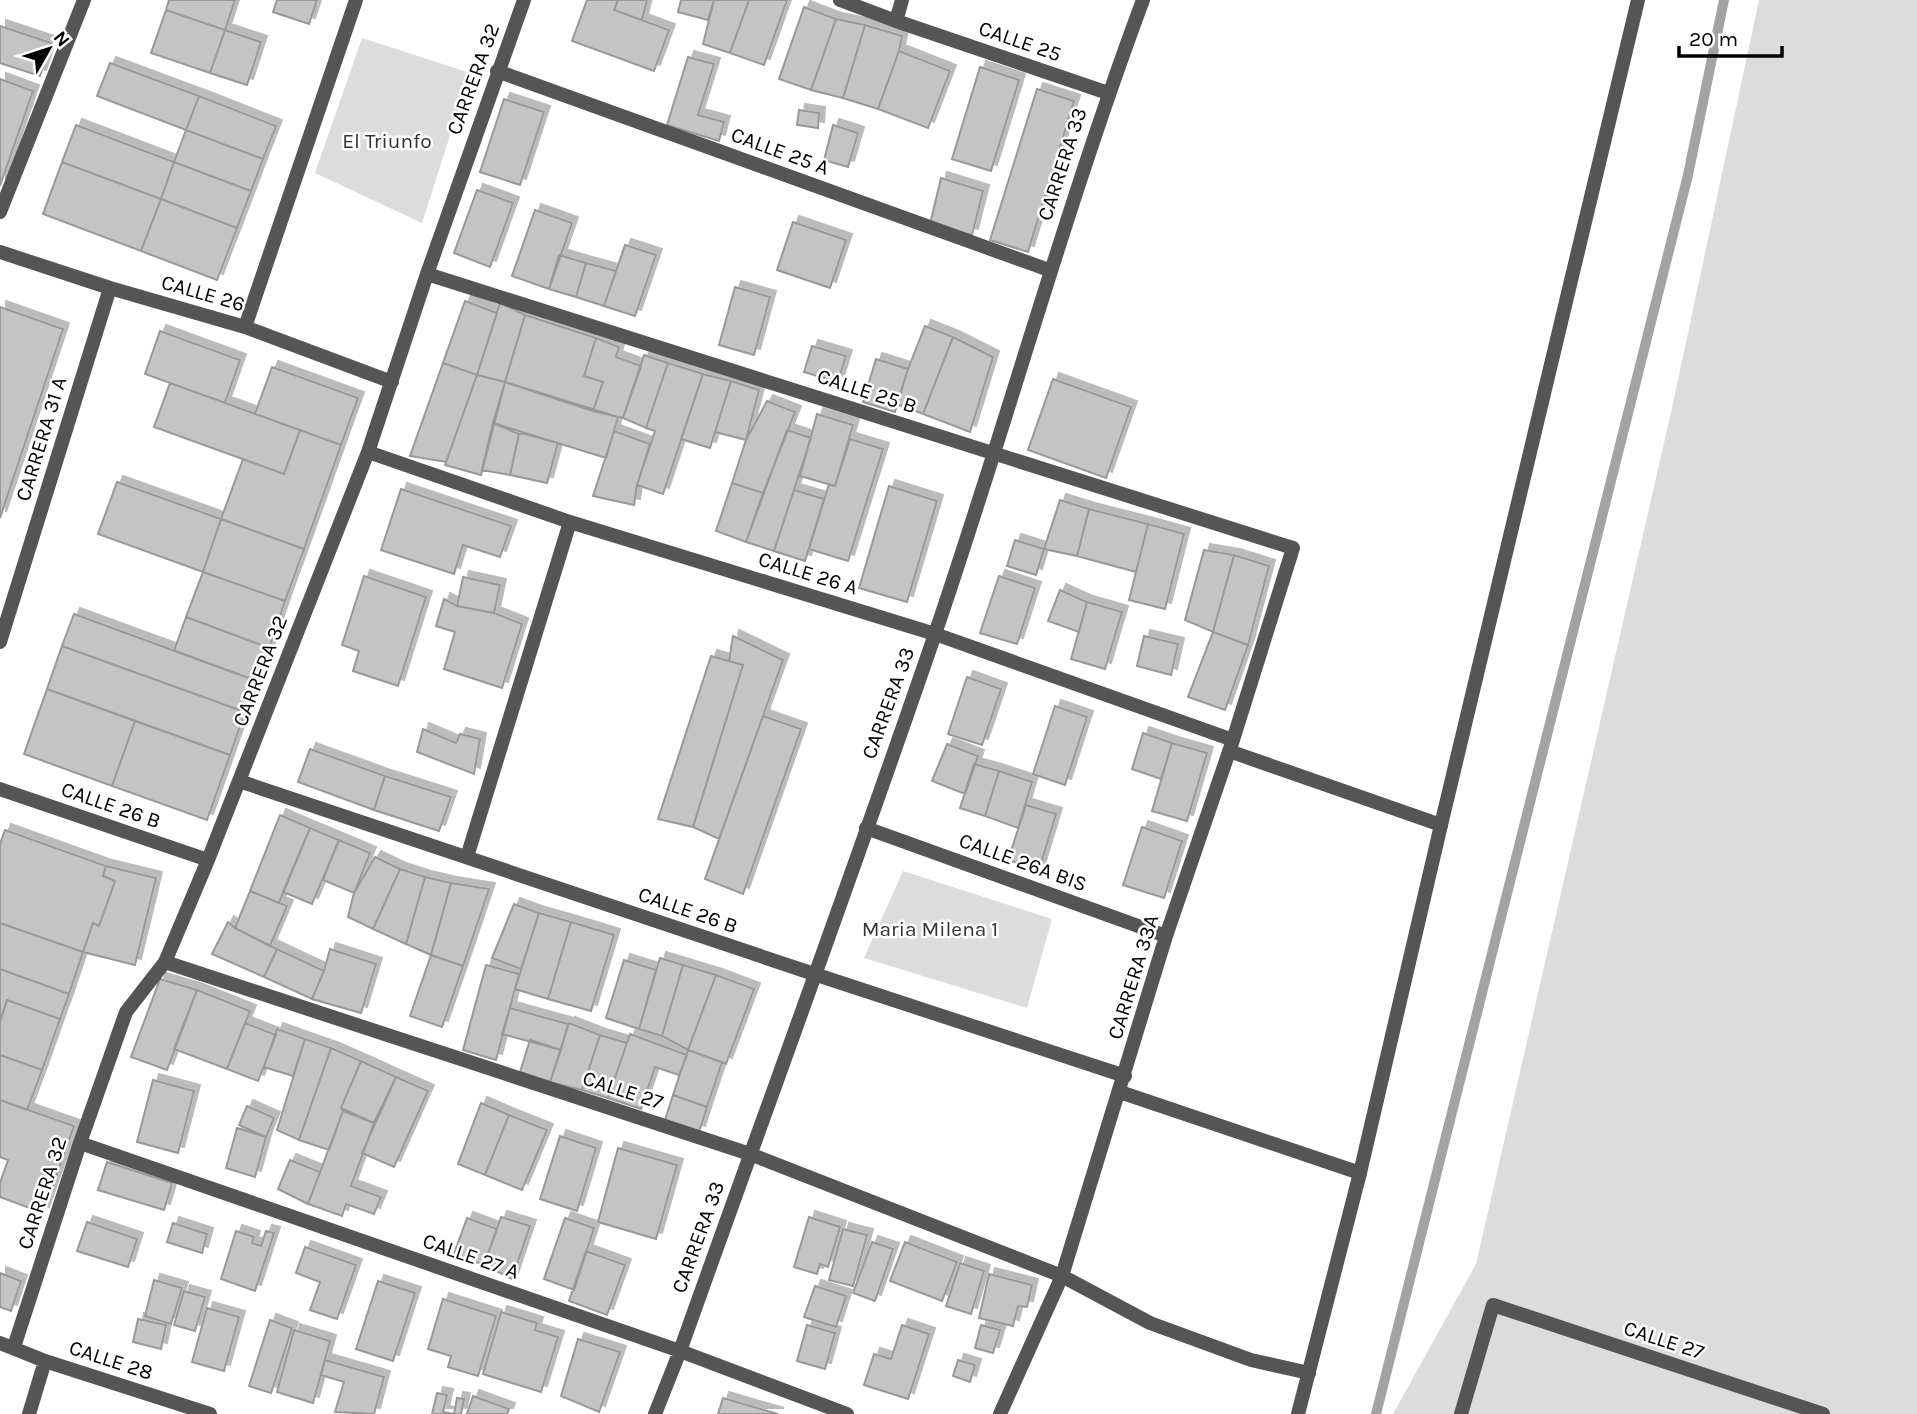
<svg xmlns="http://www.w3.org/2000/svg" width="1917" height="1414" font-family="Karla,sans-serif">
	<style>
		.green { fill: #dcdcdc }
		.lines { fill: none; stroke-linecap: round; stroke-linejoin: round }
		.stream { stroke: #a3a3a3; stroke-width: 10 }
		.building { fill: #c4c4c4; stroke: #999; stroke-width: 2; filter: url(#shadow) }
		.minor { stroke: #555; stroke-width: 14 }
		.tertiary { stroke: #555; stroke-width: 14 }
		.labels { text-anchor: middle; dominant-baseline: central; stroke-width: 5; stroke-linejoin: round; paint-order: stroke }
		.street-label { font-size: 21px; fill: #000; stroke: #fff }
		.park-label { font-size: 21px; fill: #333; stroke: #fff }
	</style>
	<defs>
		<filter id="shadow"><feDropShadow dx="6" dy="-6" stdDeviation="0" flood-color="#0004"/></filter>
	</defs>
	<rect width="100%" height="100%" fill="#fff"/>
	<path class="green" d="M1759,0H1917V1414H1393L1476,1264L1672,408Z
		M362,38L470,73L422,223L315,173Z
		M903,871L1052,919L1027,1008L864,958Z"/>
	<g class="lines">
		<path class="stream" d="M1376,1414L1688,175L1724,0"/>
	</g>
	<path class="building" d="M169,0H235L225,30L166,10Z
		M277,0H317L309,24L273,12Z
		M587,0H618L614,10L669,30L654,71L572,41Z
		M618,0H647L642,20L614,10Z
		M681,0H714L708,20L678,12Z
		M714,0H749L730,53L703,44Z
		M749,0H787L764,65L730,53Z
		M804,7L836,19L811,90L779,79Z
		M166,10L225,30L210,73L151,53Z
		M836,19L865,25L843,98L811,90Z
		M865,25L902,36L899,51L878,109L843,98Z
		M0,26L51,43L40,76L0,63Z
		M225,30L261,42L247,85L210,73Z
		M899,51L950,71L928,128L878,109Z
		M688,57L714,64L698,115L724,122L719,141L667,125Z
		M110,63L199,96L186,130L97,96Z
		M980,67L1019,80L991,171L952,159Z
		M0,79L33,91L0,186Z
		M1037,89L1074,101L1028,252L990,240Z
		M199,96L276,126L263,159L186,130Z
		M504,99L544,112L520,185L480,172Z
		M799,110L819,113L818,128L797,125Z
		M76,125L174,162L161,199L62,162Z
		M833,125L858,133L848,167L824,160Z
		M186,130L263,159L251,191L174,162Z
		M62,162L161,199L141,251L43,214Z
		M174,162L251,191L237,228L161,199Z
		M941,178L983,191L972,235L930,224Z
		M477,190L513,203L490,267L454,253Z
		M161,199L237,228L217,280L141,251Z
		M535,210L572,223L549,289L512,276Z
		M793,222L846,240L830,288L777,270Z
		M625,245L656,255L635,316L604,306Z
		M559,255L586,263L576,297L549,289Z
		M586,263L616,271L604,306L576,297Z
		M735,287L770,297L754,355L719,345Z
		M465,301L497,313L477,375L443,363Z
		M500,303L525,315L505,382L477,375Z
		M0,307L63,329L0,518Z
		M525,315L596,338L584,376L603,382L593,411L505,382Z
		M925,326L953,337L923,414L897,404L908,369Z
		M160,331L240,360L225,403L145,374Z
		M953,337L993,357L970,432L923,414Z
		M596,338L619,347L616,357L641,366L623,418L593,411L603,382L584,376Z
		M812,346L846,356L838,382L804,372Z
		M644,355L668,363L646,428L623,418Z
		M876,359L908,369L895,412L863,402Z
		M443,363L477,375L446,462L410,456Z
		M668,363L703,374L663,494L637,485L655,431L646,428Z
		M272,367L358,398L341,445L255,414Z
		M703,374L731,381L710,448L681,439Z
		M477,375L505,382L481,475L445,465Z
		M1053,379L1131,407L1106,478L1028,450Z
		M731,381L759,390L746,440L715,432Z
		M505,382L618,417L606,458L493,423Z
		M170,383L300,430L284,474L154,427Z
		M767,401L795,412L763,493L732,483L746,440Z
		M817,414L853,425L835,486L800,476Z
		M493,423L519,434L510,475L482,470Z
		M300,430L341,445L304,549L221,519L243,459L284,474Z
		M787,430L811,438L774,551L746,542Z
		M614,431L650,444L637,485L634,505L593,496Z
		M519,434H525L558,443L547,483L510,475Z
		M850,439L883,449L848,561L809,549L829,484L835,486Z
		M117,482L221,519L203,572L98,534Z
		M732,483L763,493L746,542L716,531Z
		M889,486L937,501L907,602L859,588Z
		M401,489L511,526L500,557L463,545L454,574L381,550Z
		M794,490L824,499L805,561L774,551Z
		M1060,500L1089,509L1077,556L1044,549Z
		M1089,509L1148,524L1136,572L1077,556Z
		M221,519L304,549L285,601L203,572Z
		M1148,524L1184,534L1165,609L1129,600Z
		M1015,540L1044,549L1036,575L1007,566Z
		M1204,550L1234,555L1213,632L1185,620Z
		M1234,555L1269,566L1248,645L1213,632Z
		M203,572L285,601L269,648L186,617Z
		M364,576L426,597L398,686L353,671L359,651L342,645Z
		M999,576L1035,588L1017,644L980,633Z
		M463,577L500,585L494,613L457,606Z
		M1060,590L1087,602L1079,632L1048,621Z
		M444,599L457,606L494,613L522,624L502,688L444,669L455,632L436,626Z
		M1087,602L1122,612L1105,669L1071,659Z
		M74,614L257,681L245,712L62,646Z
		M186,617L269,648L257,681L174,651Z
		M1213,632L1248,645L1225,710L1188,697Z
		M733,636L783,660L719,839L693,827L743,665L729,661Z
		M1144,636L1178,644L1171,675L1137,666Z
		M62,646L245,712L230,755L47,689Z
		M711,656L743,665L693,827L658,819Z
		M967,677L1001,689L982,745L948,734Z
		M47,689L135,721L112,786L24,754Z
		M1055,706L1087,717L1065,785L1033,774Z
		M763,716L801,729L743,894L705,879Z
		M135,721L230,755L207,820L112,786Z
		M423,729L456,743L460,734L480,739L474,774L417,752Z
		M1143,733L1172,743L1161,779L1132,769Z
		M1172,743L1207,753L1187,821L1152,811Z
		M947,744L978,756L965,794L932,781Z
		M310,749L385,776L374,810L298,782Z
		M974,764L999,771L985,816L960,808Z
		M999,771L1032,782L1018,828L985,816Z
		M385,776L451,797L439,831L374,810Z
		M1026,805L1056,814L1039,870L1008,860Z
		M280,815L310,828L279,903L250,891Z
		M1142,827L1182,841L1164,898L1123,885Z
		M310,828L339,840L312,904L283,892Z
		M5,830L106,866L103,876L115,881L99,926L93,923L83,952L0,923V844Z
		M339,840L370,853L354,893L323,880Z
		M375,857L400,869L373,929L348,917L354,893Z
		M106,866L156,878L135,965L83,952L93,923L99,926L115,881L103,876Z
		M400,869L425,877L406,944L373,929Z
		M425,877L451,883L431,955L406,944Z
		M451,883L489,889L463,966L431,955Z
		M250,891L287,906L270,946L235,928Z
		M514,904L539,913L521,969L492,958Z
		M539,913L571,922L548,999L515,989Z
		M228,922L235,928L277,949L264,977L212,954Z
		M571,922L614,935L591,1011L548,999Z
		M0,923L83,952L69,994L0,969Z
		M277,949L324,971L312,999L264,977Z
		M330,949L376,964L361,1013L312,999L324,971Z
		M431,955L463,966L442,1027L410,1016Z
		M660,958L683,965L662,1036L639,1029Z
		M624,960L656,970L639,1029L606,1018Z
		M486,965L519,974L496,1060L463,1050Z
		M683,965L716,975L688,1050L662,1036Z
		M0,969L69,994L60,1019L7,1000L0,1022Z
		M716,975L754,989L726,1064L688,1050Z
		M160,979L197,990L167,1070L131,1057Z
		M197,990L250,1011L227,1069L174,1049Z
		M7,1000L60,1019L42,1070L0,1055V1022Z
		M510,1008L568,1024L561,1050L502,1034Z
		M245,1023L276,1035L258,1081L227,1069Z
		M569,1023L600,1035L582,1090L550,1082Z
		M277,1029L305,1039L293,1076L264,1067Z
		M630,1034L687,1055L679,1075L655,1067L641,1109L608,1098Z
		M600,1035L627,1043L608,1098L582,1090Z
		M305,1039L331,1048L299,1140L277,1130Z
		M530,1040L561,1050L550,1082L520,1072Z
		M331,1048L361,1061L341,1108L343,1111L329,1150L299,1140Z
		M688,1050L722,1062L707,1107L673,1095Z
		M0,1055L42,1070L27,1110L0,1100Z
		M361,1061L396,1077L374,1123L341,1108Z
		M396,1077L428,1091L394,1167L362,1153Z
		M153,1080L194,1091L178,1153L137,1142Z
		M673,1095L707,1107L699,1132L665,1120Z
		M0,1100L74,1126L43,1213L0,1197V1183L8,1160L0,1157Z
		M481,1103L509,1115L485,1175L458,1164Z
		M247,1106L274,1118L266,1137L239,1125Z
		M343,1111L374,1123L351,1186L381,1197L374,1214L346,1204L342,1216L308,1204Z
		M509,1115L547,1130L522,1190L485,1175Z
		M237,1128L266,1137L255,1177L226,1168Z
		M560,1136L596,1148L577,1211L540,1199Z
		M618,1148L677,1165L656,1239L598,1222Z
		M290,1160L320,1172L308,1204L278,1189Z
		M107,1162L172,1183L164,1210L98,1190Z
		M501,1217L530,1226L512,1279L484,1265Z
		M809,1217L840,1227L828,1267L820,1264L817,1274L794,1267Z
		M467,1218L497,1229L484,1265L454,1254Z
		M565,1218L594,1228L574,1290L544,1279Z
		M87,1222L137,1239L128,1267L77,1251Z
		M173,1223L207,1234L202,1253L167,1242Z
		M843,1229L867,1235L853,1286L829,1280Z
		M236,1231L254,1237L252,1243L261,1246L266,1231L274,1233L255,1291L221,1279Z
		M872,1242L893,1249L875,1301L853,1293Z
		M905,1242L957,1262L942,1301L890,1281Z
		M305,1247L356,1265L337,1319L310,1310L320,1282L296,1273Z
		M586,1251L625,1265L607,1315L569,1301Z
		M960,1263L984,1271L971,1314L946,1306Z
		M0,1273L21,1281L11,1311L0,1307Z
		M989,1274L1032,1285L1027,1307L1018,1306L1013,1326L979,1318Z
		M154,1280L182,1288L171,1324L145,1316Z
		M378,1281L415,1293L393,1361L356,1349Z
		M815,1286L846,1296L836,1327L804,1317Z
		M184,1291L205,1297L195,1331L174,1325Z
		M443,1299L496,1316L478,1376L448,1367L451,1356L428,1349Z
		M207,1308L239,1317L224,1371L192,1362Z
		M501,1312L537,1323L535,1330L558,1337L541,1392L483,1374Z
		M138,1319L166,1325L161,1349L133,1342Z
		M270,1320L292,1328L271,1393L249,1386Z
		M807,1325L835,1333L825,1369L797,1361Z
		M902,1325L929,1334L908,1399L864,1385L874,1354L891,1359Z
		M981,1325L1000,1330L993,1353L975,1348Z
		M294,1330L330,1341L313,1403L277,1392Z
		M578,1339L620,1352L599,1412L561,1396Z
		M325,1360L384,1377L374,1414L335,1412L344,1382L321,1375Z
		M958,1360L975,1365L970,1382L953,1376Z
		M437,1393L447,1395L443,1412L454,1414L457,1398L464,1399L461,1414H432Z
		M473,1396L509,1409L507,1414H467Z
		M723,1398L778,1414H718Z"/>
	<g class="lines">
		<path class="minor" d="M840,0L896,21L1108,93
			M896,21L902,0
			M497,71L1049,270
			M0,212L84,0
			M0,252L110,288L245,327L392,382
			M427,274L1293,548L1233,740L1166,936L1062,1276L1000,1414
			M245,327L356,0
			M368,452L570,522L935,634L1233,740
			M0,642L110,288
			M1229,751L1441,825
			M239,781L814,974L1125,1076
			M0,789L208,860
			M866,828L1166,936
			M467,857L570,522
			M165,962L750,1154L1062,1276L1150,1323L1251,1360L1309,1373
			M1120,1092L1360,1173
			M80,1143L680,1351L847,1414
			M0,1343L45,1361L210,1414
			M14,1347L80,1143L126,1012L165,962L208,860L368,452L427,274L524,0
			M29,1414L45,1361
			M655,1414L680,1351C765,1112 853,874 935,634C1007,423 1065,209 1143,0
			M1461,1414L1493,1305L1823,1414"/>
		<path class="tertiary" d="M1298,1414L1360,1173L1441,825L1638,0"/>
	</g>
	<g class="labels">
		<g class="street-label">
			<text transform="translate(1020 41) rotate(19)">CALLE 25</text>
			<text transform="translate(473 79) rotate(-70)">CARRERA 32</text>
			<text transform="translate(780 151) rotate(20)">CALLE 25 A</text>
			<text transform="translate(1062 164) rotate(-72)">CARRERA 33</text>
			<text transform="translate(203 293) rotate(16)">CALLE 26</text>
			<text transform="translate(867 391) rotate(18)">CALLE 25 B</text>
			<text transform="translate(41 439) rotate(-73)">CARRERA 31 A</text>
			<text transform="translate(808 573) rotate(17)">CALLE 26 A</text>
			<text transform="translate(260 671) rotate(-69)">CARRERA 32</text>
			<text transform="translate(888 703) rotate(-70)">CARRERA 33</text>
			<text transform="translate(111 805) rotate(19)">CALLE 26 B</text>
			<text transform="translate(1023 862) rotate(20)">CALLE 26A BIS</text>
			<text transform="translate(688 910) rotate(19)">CALLE 26 B</text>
			<text transform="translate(1133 977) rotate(-73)">CARRERA 33A</text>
			<text transform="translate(623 1090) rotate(18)">CALLE 27</text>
			<text transform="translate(42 1193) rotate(-72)">CARRERA 32</text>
			<text transform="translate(698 1237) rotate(-70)">CARRERA 33</text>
			<text transform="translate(471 1256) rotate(19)">CALLE 27 A</text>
			<text transform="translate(1664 1340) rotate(18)">CALLE 27</text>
			<text transform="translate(111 1360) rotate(18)">CALLE 28</text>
		</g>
		<g class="park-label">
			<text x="387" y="141">El Triunfo</text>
			<text x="930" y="929">Maria Milena 1</text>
		</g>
	</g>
	<g transform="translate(49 49) rotate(51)" stroke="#ffffff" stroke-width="5" paint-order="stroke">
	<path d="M0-5L12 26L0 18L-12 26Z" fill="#000000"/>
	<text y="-10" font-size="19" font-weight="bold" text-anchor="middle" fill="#000000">N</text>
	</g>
	<path d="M1679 46v10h103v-10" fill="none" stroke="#000000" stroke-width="3.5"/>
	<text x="1689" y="46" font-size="21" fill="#000000" stroke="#ffffff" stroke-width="5" paint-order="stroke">20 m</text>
</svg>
